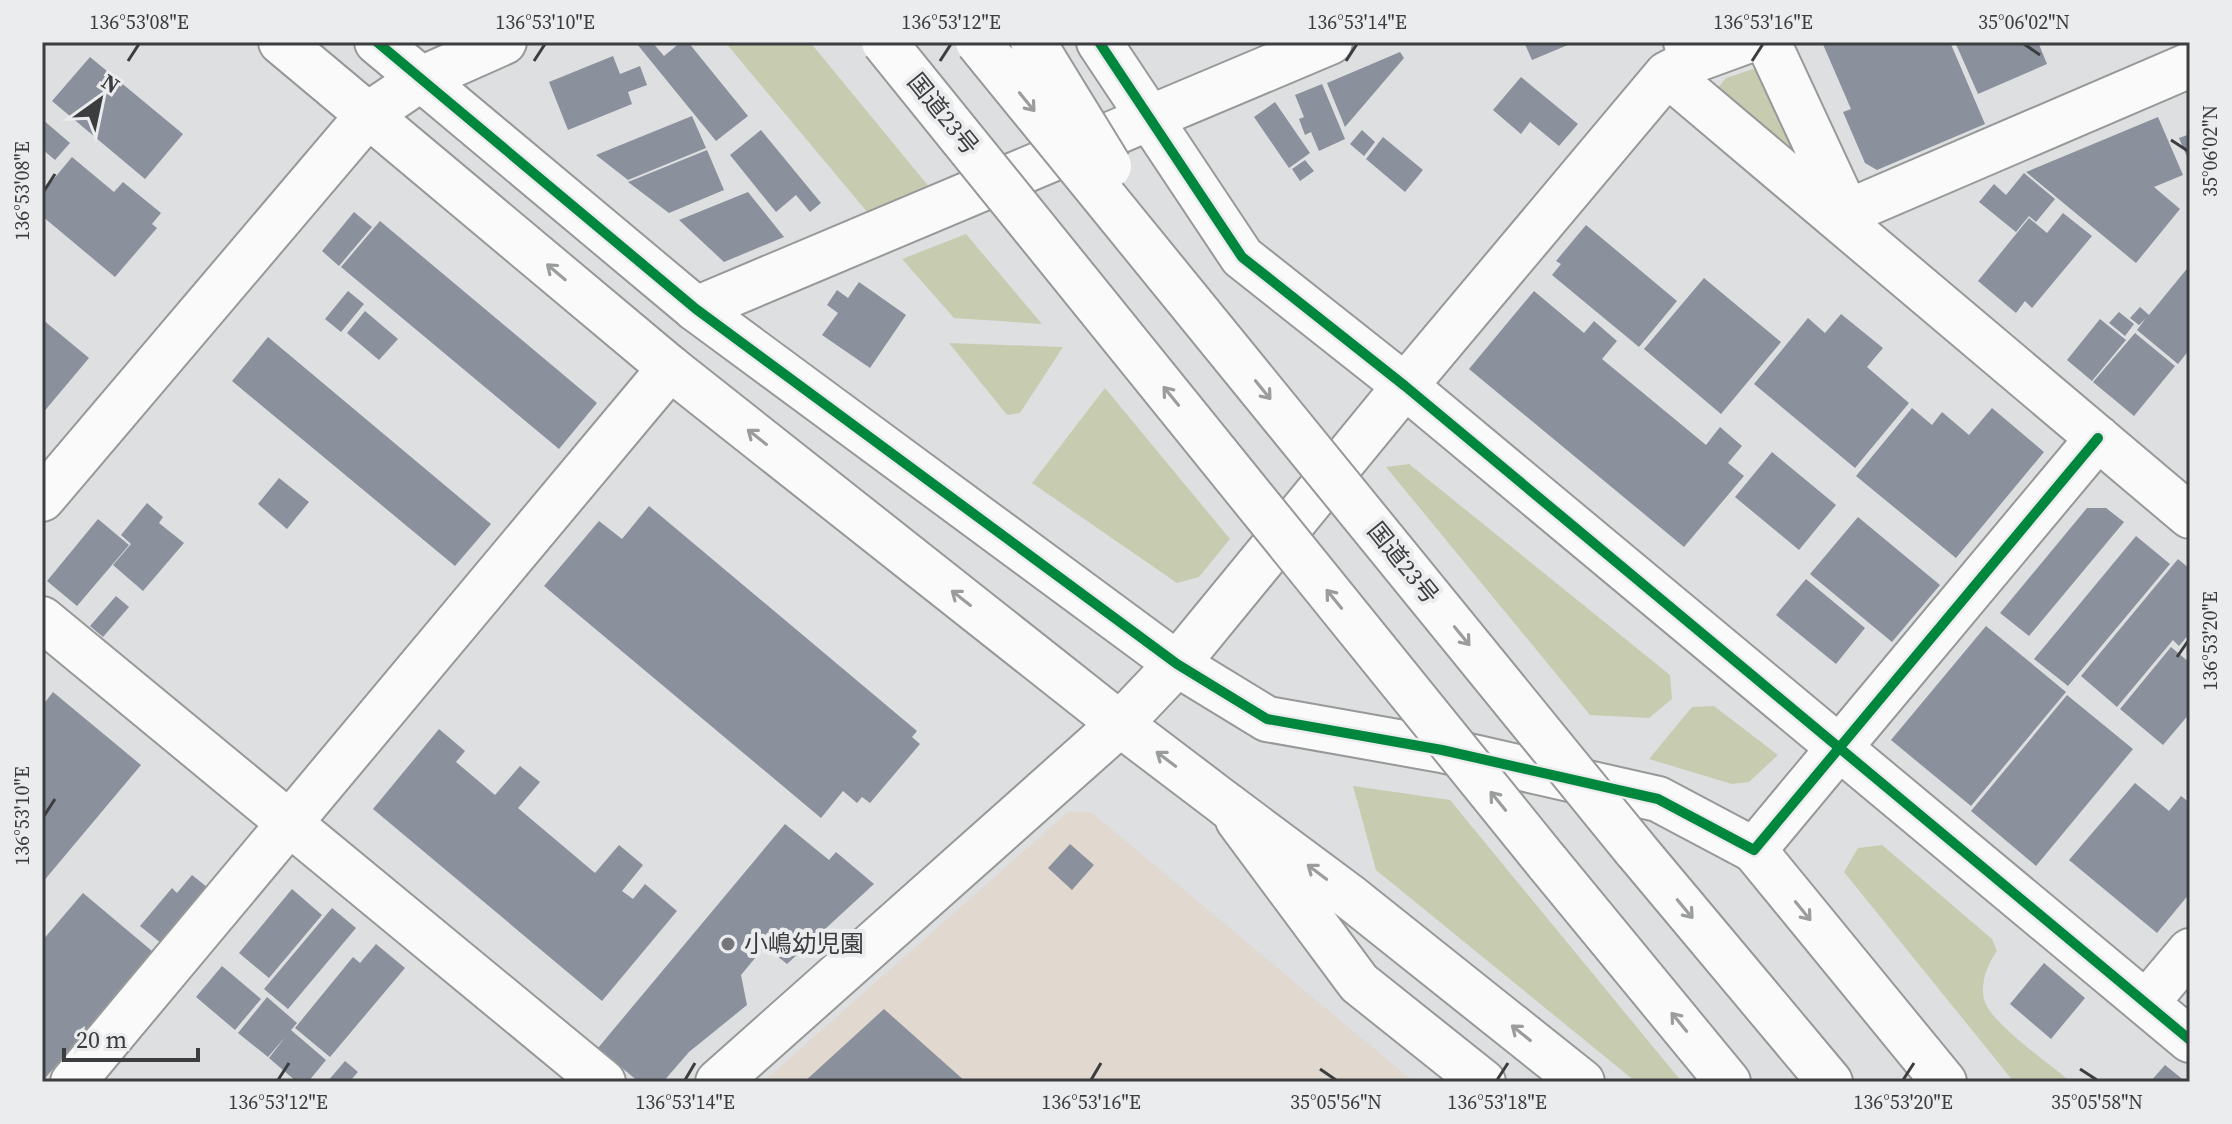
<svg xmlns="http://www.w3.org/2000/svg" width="2232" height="1124" font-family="'Source Serif 4','Noto Sans JP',serif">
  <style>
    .industrial { fill: #e1d8cf }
    .green { fill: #c7ccb1 }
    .building { fill: #8a909c }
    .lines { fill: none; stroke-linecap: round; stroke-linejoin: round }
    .street-casing { stroke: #979898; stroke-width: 48 }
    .secondary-casing { stroke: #979898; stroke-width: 48 }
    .highway-casing { stroke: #979898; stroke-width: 48 }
    .street { stroke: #fafafa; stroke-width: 44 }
    .secondary { stroke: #fafafa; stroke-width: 44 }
    .highway { stroke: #fafafa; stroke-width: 44 }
    .highway-bridge-casing { stroke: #979898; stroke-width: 48; stroke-linecap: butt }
    .highway-bridge { stroke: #fafafa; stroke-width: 44 }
    .cycleway-casing { stroke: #ebecee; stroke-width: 15 }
    .cycleway { stroke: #00873e; stroke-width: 10 }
    .oneway { stroke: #9b9c9c }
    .ticks { fill: none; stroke: #3c3d3e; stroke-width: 3 }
    .poi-dot { fill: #757677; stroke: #ebecee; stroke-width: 3 }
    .labels { text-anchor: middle; stroke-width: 8; stroke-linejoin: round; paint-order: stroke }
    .street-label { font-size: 24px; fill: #3c3d3e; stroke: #ebecee }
    .poi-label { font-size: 24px; fill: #3c3d3e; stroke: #ebecee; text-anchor: start }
    .neatline { fill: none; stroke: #3c3d3e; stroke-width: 3 }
    .ticks-label { font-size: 20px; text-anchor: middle; fill: #3c3d3e }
  </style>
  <rect width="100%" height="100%" fill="#dedfe0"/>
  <path class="industrial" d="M1068,812h23l323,270h-651z"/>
  <path class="green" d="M725,42h85l120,146 -62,25z
    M1753,69l12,7 43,103 -91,-90 9,-11z
    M966,234l76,90 -88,-6 -52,-59z
    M949,343l114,4 -43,66 -13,2z
    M1105,388l125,151 -31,38 -22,6 -145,-100z
    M1409,464l261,211 2,24 -23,19 -59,-3 -204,-248z
    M1714,706l64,49 -29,27 -17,2 -83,-25 43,-52z
    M1353,786l97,14 232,282h-46l-260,-212z
    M1882,845l110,94 5,12c-9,12 -17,32 -13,48 5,23 67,66 87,83h-57l-170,-210 14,-24z"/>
  <path class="building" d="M640,42h12l12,14 17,-14h7l60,74 -32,25 -79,-97z
    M1524,42h51l-43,18z
    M1822,42h128l35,82 -108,46 -12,-7 -22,-51 8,-3z
    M1955,42h83l9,22 -69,30z
    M1400,52l4,6 -59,69 -18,-44z
    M613,56l7,18 20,-8 7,19 -19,7 4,12 -64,26 -19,-48z
    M90,57l93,77 -38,45 -93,-78z
    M1521,77l57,47 -19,22 -29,-24 -9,12 -28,-24z
    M1322,84l23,55 -26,12 -8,-19 -6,3 -6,-16 5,-2 -9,-22z
    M1275,102l35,51 -21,15 -35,-51z
    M692,116l14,32 -78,32 -32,-25z
    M2158,117l25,58 -29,12 26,22 -44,54 -110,-91z
    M42,119l28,24 -15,17 -13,-11z
    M761,130l60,73 -11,9 -14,-17 -20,17 -46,-57z
    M1362,130l13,12 -11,14 -14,-12z
    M2190,134v30l-11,-26z
    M1383,137l40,33 -18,22 -39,-33z
    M707,150l17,40 -55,23 -41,-31z
    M72,157l42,35 9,-10 38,31 -9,11 5,4 -42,49 -73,-61v-23z
    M1305,160l9,11 -14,10 -8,-12z
    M2024,173l31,26 -19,23 -7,-6 -13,16 -37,-30 15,-18 12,11z
    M748,192l36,45 -60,25 -45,-42z
    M354,212l18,15 -33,39 -17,-15z
    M2063,213l29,23 -60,72 -7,-7 -9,12 -38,-32 51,-63 18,15z
    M380,221l217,182 -38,46 -218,-182z
    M1586,225l91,76 -38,46 -87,-72 9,-11 -5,-3z
    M2190,265v84l-12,15 -41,-34 9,-12 -7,7 -9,-7 10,-11 9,8z
    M1704,278l77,64 -60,72 -77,-65z
    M859,282l47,33 -36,53 -48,-33 16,-22 -11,-8 10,-15 11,8z
    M348,291l16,13 -23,28 -16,-13z
    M1534,291l50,42 10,-12 23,20 -15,18 104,86 14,-18 22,19 -14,17 16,13 -60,71 -215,-178z
    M365,311l33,28 -19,21 -32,-27z
    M2119,312l15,12 -9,12 -16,-13z
    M1841,314l42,34 -16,19 42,36 -54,65 -101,-84 54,-66 17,15z
    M42,319l47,39 -47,56z
    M2100,319l26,21 -34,41 -25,-21z
    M2135,333l40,33 -41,50 -41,-34z
    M268,337l223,187 -36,42 -223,-185z
    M1912,408l20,17 10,-13 27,23 23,-27 52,44 -88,106 -100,-82z
    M1772,452l64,53 -37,45 -64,-53z
    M279,478l30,24 -22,27 -29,-25z
    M147,503l16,14 -4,6 25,20 -41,48 -30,-26 18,-21 -10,-9z
    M649,506l268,225 -5,6 8,7 -50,59 -8,-6 -5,6 -14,-12 -22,27 -277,-232 55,-65 23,18z
    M2087,508h19l18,14 -95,114 -29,-23z
    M1858,517l82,68 -48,57 -82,-68z
    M98,519l31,26 -52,61 -30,-25z
    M2136,536l34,28 -102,122 -34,-27z
    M2178,559l12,10v64l-11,13 -6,-6 -56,67 -36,-31z
    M1806,579l59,49 -29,36 -60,-49z
    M116,596l13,11 -26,30 -13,-11z
    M1986,626l80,66 -95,114 -80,-66z
    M2171,647l19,16v50l-27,32 -43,-36z
    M53,692l88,73 -99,118v-177z
    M2067,695l66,54 -97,117 -65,-55z
    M439,729l26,22 -9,11 39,33 25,-29 20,16 -22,26 77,65 24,-28 24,20 -21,26 11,8 12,-15 32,27 -75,90 -229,-192z
    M2135,783l34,28 12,-15 9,7v90l-33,40 -88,-73z
    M785,824l44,36 7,-8 38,32 -87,80 -22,-18 -24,29 6,30 -58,47 -26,30 -9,-2 -2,2h-13l-41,-34z
    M1070,844l24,21 -22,25 -24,-22z
    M192,875l15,12 -46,56 -21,-17 32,-38 5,5z
    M292,889l30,26 -53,63 -30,-25z
    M83,893l69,58 -110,131v-141z
    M332,908l24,20 -68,81 -24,-20z
    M376,944l29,24 -75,89 -35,-29 58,-71 7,6z
    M2044,963l41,35 -34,41 -41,-35z
    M222,966l39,33 -26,31 -39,-33z
    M267,997l30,26 -6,7 35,30 -18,22h-11l-28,-24 17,-22 -18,21 -30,-24z
    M884,1009l82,73h-162z
    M345,1061l13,11 -9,10h-22z
    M2165,1065l21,17h-36z"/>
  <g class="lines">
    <defs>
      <path id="street" d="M1099,42l143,215 163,129 785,654
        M1768,42l79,170
        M1692,61l52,-19
        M1667,74l523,442
        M1836,217l354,-152
        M696,309l634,-267
        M42,619l561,463
        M1839,748l259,-310
        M1238,820l121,163 124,99
        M2146,1003l44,-52
        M73,1082l597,-714
        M718,1082l402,-358 57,-60 228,-278 262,-312 25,-13 -6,-19"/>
      <path id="secondary" d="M281,42l389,326 450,356 108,82
        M377,42l319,267 481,355 90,55 175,31 216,49 96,51 85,-102
        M42,499l327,-385 52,-35 83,-37"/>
      <path id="highway" d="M1228,806l122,91 232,185
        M1635,849l195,233
        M1754,850l190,232
        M1547,862l181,220"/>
    </defs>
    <use href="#street" class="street-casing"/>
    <use href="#secondary" class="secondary-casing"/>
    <use href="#highway" class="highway-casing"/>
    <use href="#street" class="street"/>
    <use href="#secondary" class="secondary"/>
    <use href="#highway" class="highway"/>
    <defs>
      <path id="highway-bridge" d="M884,42l663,820
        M978,42l657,807
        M1033,42l76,124"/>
    </defs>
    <use href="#highway-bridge" class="highway-bridge-casing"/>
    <use href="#highway-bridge" class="highway-bridge"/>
    <defs>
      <path id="cycleway" d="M377,42l319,267 481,355 90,55 175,31 216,49 96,51 344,-412
        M1099,42l143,215 163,129 785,654"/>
    </defs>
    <use href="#cycleway" class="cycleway-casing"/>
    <use href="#cycleway" class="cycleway"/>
  </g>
  <defs><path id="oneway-shaft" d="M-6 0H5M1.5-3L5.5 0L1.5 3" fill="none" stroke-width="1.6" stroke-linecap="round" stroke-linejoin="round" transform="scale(2)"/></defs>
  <g class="oneway">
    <use href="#oneway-shaft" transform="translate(1027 102) rotate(51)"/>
    <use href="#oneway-shaft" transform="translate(556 272) rotate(-140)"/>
    <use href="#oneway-shaft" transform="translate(1263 390) rotate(51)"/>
    <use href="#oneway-shaft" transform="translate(1171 396) rotate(-129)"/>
    <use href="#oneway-shaft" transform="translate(757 437) rotate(-142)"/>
    <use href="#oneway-shaft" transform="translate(961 598) rotate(-142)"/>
    <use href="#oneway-shaft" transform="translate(1334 599) rotate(-129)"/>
    <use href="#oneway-shaft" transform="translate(1462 636) rotate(51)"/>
    <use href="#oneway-shaft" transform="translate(1166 759) rotate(-143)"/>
    <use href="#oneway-shaft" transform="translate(1498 801) rotate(-129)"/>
    <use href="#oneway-shaft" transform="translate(1317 872) rotate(-143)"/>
    <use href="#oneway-shaft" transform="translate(1685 909) rotate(50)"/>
    <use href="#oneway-shaft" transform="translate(1803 911) rotate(51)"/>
    <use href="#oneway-shaft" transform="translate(1679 1022) rotate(-129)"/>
    <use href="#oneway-shaft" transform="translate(1521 1033) rotate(-141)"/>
  </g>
  <path class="ticks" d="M2024,44l16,11M128,61l11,-17M534,61l11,-17M940,61l11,-17M1346,61l11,-17M1752,61l11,-17M2171,140l17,11M44,191l11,-17M2177,657l11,-16M44,816l11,-17M1320,1069l16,11M2080,1069l17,11M278,1080l11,-17M685,1080l10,-17M1091,1080l10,-17M1497,1080l11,-17M1903,1080l11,-17"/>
  <circle class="poi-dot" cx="728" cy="944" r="8"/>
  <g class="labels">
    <g class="street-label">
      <text transform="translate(943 114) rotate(51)" y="8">国道23号</text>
      <text transform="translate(1403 563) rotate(51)" y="8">国道23号</text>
    </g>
    <g class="poi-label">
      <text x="744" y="952">小嶋幼児園</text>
    </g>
  </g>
  <rect width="2232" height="1124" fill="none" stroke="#ebecee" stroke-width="88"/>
  <g transform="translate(100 100) rotate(33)" stroke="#ebecee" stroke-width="6" paint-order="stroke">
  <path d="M0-6L14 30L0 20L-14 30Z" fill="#3c3d3e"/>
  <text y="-12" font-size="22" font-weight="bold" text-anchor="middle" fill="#3c3d3e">N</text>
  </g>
  <path d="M64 1048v12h134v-12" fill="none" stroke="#3c3d3e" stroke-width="4"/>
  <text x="76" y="1048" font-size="24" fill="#3c3d3e" stroke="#ebecee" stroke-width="6" paint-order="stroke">20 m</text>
  <rect x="44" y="44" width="2144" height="1036" class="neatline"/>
  <g class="ticks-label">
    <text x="139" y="29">136°53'08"E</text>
    <text x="545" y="29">136°53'10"E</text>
    <text x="951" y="29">136°53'12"E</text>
    <text x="1357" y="29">136°53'14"E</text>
    <text x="1763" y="29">136°53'16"E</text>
    <text x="2024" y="29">35°06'02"N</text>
    <text transform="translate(2210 151) rotate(-90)" y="7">35°06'02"N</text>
    <text transform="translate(22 191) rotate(-90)" y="7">136°53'08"E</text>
    <text transform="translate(2210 641) rotate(-90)" y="7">136°53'20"E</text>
    <text transform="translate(22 816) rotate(-90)" y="7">136°53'10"E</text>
    <text x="278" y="1109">136°53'12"E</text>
    <text x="685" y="1109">136°53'14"E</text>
    <text x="1091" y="1109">136°53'16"E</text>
    <text x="1336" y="1109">35°05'56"N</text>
    <text x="1497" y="1109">136°53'18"E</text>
    <text x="1903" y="1109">136°53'20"E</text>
    <text x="2097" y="1109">35°05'58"N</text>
  </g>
</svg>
